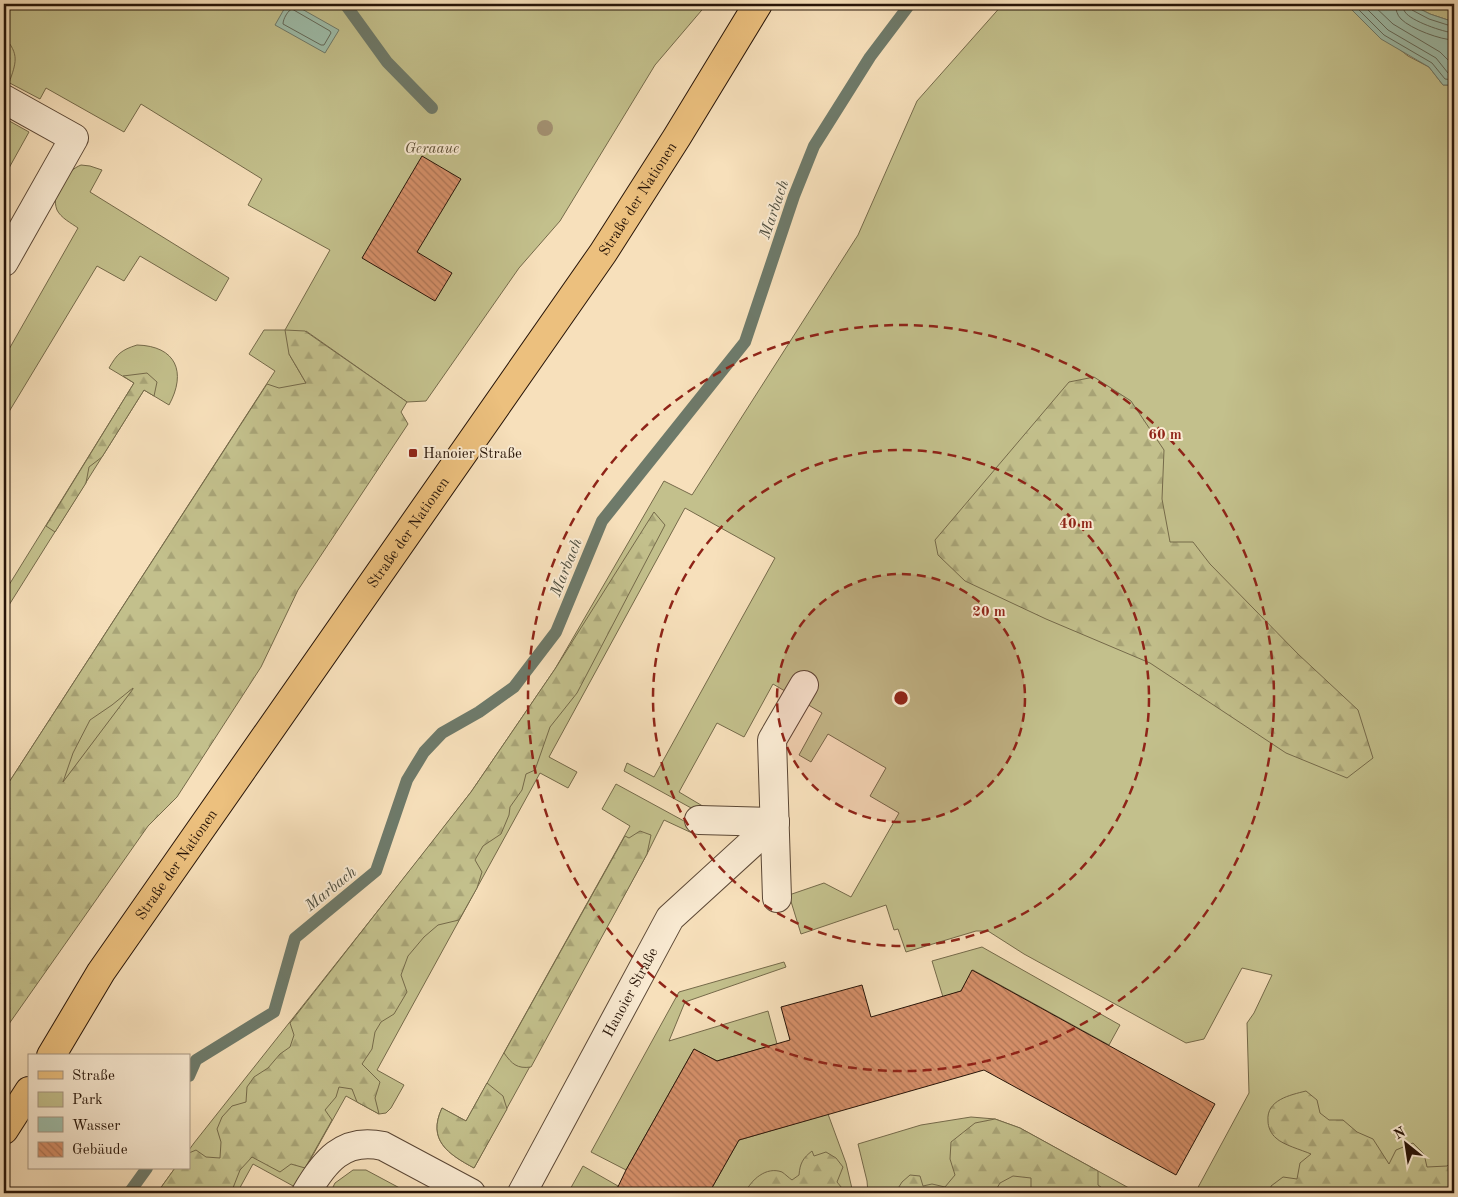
<svg xmlns="http://www.w3.org/2000/svg" width="1458" height="1197" font-family="'Old Standard TT',serif">
  <style>
    .green { fill: #c3c08c; stroke: #756a4a }
    .forest { fill: url(#forest-firs); stroke: #756a4a; fill-rule: evenodd }
    .water { fill: #9ebeab; stroke: #6e7a6a }
    .lines { fill: none; stroke-linecap: round; stroke-linejoin: round }
    .shore { stroke: #62695a; stroke-width: 1 }
    .stream { stroke: #6e7a6a; stroke-width: 12 }
    .building { fill: url(#building-back-hatch); stroke: #271408 }
    .minor-casing { stroke: #5b4735; stroke-width: 30 }
    .major-casing { stroke: #271408; stroke-width: 30 }
    .minor { stroke: #faebd3; stroke-width: 28 }
    .major { stroke: #ecc07e; stroke-width: 28 }
    .tree { fill: #a39172 }
    .ring { fill: none; stroke: #8f2418; stroke-width: 2.5; stroke-dasharray: 9 6 }
    .poi-dot { fill: #8f2418; stroke: #faebd3; stroke-width: 2 }
    .labels { text-anchor: middle; stroke-width: 4; stroke-linejoin: round; paint-order: stroke }
    .park-label { font-size: 15px; font-style: italic; fill: #5e5036; stroke: #faebd3 }
    .street-label { font-size: 15px; fill: #271408; stroke: #faebd3 }
    .poi-label { font-size: 15px; fill: #271408; stroke: #faebd3; text-anchor: start }
    .water-label { font-size: 16px; font-style: italic; fill: #515041; stroke: #faebd3 }
    .centre { fill: #8f2418; stroke: #faebd3; stroke-width: 2.5 }
    .ring-label { font-size: 15px; text-anchor: middle; font-weight: bold; fill: #8f2418; stroke: #faebd3; stroke-width: 4; stroke-linejoin: round; paint-order: stroke }
  </style>
  <defs>
    <pattern id="forest-firs" width="22" height="20" patternUnits="userSpaceOnUse" patternTransform="scale(1.25)"><rect width="22" height="20" fill="#c3c08c"/><path d="M5 1l3.5 6h-7zM16 11l3.5 6h-7z" fill="#a8a477"/></pattern>
    <pattern id="building-back-hatch" width="6" height="6" patternUnits="userSpaceOnUse" patternTransform="scale(1.25)"><rect width="6" height="6" fill="#d6906a"/><path d="M-1 5l2 2M0 0l6 6M5-1l2 2" fill="none" stroke="#ae7455"/></pattern>
  </defs>
  <rect width="100%" height="100%" fill="#f7e0bb"/>
  <filter id="stains"><feTurbulence type="fractalNoise" baseFrequency=".004" numOctaves="4"/><feColorMatrix values="0 0 0 0 .2 0 0 0 0 .09 0 0 0 0 .02 0 0 0 .5 -.17"/></filter>
  <radialGradient id="worn" r=".72"><stop offset=".6" stop-color="#630" stop-opacity="0"/><stop offset="1" stop-color="#630" stop-opacity=".3"/></radialGradient>
  <path class="green" d="M4,4h703l-52,61 -95,156 -41,47 -93,133 -19,1 -101,-71 -17,23 17,29 -133,187 -18,49 -19,67 -74,98 -58,6 271,-419 -26,-17 15,-24h21l45,-80 -82,-45 14,-26 -121,-75 -17,28 -78,-44 -6,11 -36,-19z
    M1003,4h343l14,14 48,38 21,11 14,18h11v1108h-259l54,-100 -2,-70 7,-10 18,-38 -30,-7 -38,71 -18,4 -162,-89 -36,-23h-12l-70,21 -8,-23 -4,1 -8,-25 -85,29 -12,-39 35,-12 27,14 48,-84 -29,-17 16,-28 -58,-34 -17,28 -12,-7 23,-42 -49,-29 -29,53 -27,-14 -38,69 27,16 -4,6 -78,-43 3,-8 27,14 121,-219 -90,-50 -136,249 28,15 -9,16 -28,-15 -163,297 27,15 -13,23 -5,5 -7,1 -33,-18 -51,91 -42,-23 -16,29h-80l18,-25h14v-18l5,-7 232,-293 45,-58 84,-123 109,-188 28,14 166,-260 59,-134z
    M1410,4h44v18l-24,-8z
    M4,118l25,14 -25,45z
    M81,165l9,1 12,4 -12,22 139,86 -13,23 -76,-45 -16,25 -27,-15 -93,154v-62l74,-130c-7,-5 -17,-10 -21,-18 -7,-18 9,-39 24,-45z
    M137,345c39,1 50,27 32,60l-25,-15 -140,223v-20l130,-210 -25,-15c8,-14 12,-18 28,-23z
    M616,784l79,43 -3,6 -28,-13 -17,34 -173,314c-26,-14 -47,-28 -32,-60l24,13 164,-295 -28,-17z
    M982,947l138,78 -11,20 -136,-75 -12,21 -18,6 -11,-36z
    M784,962l2,5 -101,35 -16,39 99,-30 9,33 -60,17 -23,-12 -68,121 -35,-18 88,-160z
    M828,1114l18,49 7,30h-144l30,-53z
    M971,1117l24,2 25,9 118,65h-270l-1,-12 -9,-37 63,-19z
    M583,1166l35,20 -5,7h-45z
    M353,1170h13l43,23h-79l5,-10z"/>
  <path class="forest" d="M4,37c16,17 12,26 5,46l-5,-3z
    M285,330l20,1 102,71 -6,10 7,12 -110,166 -37,77 -84,130 -29,29 -144,205v-241l263,-406 12,4 27,-5 -17,-29zM133,688v1l-70,93 10,-29 17,-33 22,-15z
    M147,373l10,9 -3,14 -10,-6 -42,67 -13,10 -3,16 -31,49 -9,-6 88,-143 -11,-7z
    M1094,377l37,24 33,49 -2,49 8,43h23l17,22 88,90 60,56 15,48 -26,20 -61,-25 -136,-90 -104,-44 -81,-38 -27,-26 -3,-15 134,-158z
    M654,512l11,13 -88,168 -27,34 -15,43 -9,4 -4,16 -12,17 -1,8 -8,19 -18,12 -8,14 7,12 -5,16 -18,32 -21,5 -14,12 -16,19 -7,19 6,17 -13,22 -13,8 -6,10 -3,17 -10,15 18,18 -5,16 4,16 -22,-12 -5,-13 -13,-2 -3,10 -11,13 7,10 -27,48 -14,-4 -11,8 -28,-15 -12,13 -9,23h-74l18,-25h14v-15l7,-3 10,7 14,1 1,-16 -4,-13 5,-12 10,-11 14,-4 1,-15 7,-10 14,-9 12,-14 10,-7 4,-12 -4,-12 181,-231 84,-123z
    M640,831l11,4 -4,19 -116,213c-14,2 -19,-3 -27,-14l121,-217 4,2z
    M487,1083l16,13 4,13 -33,59c-26,-14 -47,-28 -32,-60l24,13z
    M1306,1091l11,9 3,13 9,7h14l14,12 16,7 16,25 7,-14 17,-7 11,11 3,13 20,-1 7,-7v34h-183v-7l12,-9 14,2 3,-16 11,-9c-9,-4 -28,-9 -35,-16 -5,-4 -8,-11 -8,-17 -2,-21 22,-26 38,-30z
    M995,1119l25,9 78,43v14l11,8h-75l-3,-4v-11l-18,-2 -13,7 -6,10h-94l-3,-3 5,-8 8,-7 10,1 3,10 9,-2 13,3 10,-12 -5,-16 1,-17 24,-19z
    M812,1151l2,5 12,-4 10,6 7,9 -6,15 9,11h-101c6,-13 21,-27 37,-21 3,2 7,6 10,8l7,-5c1,-12 4,-17 13,-24z"/>
  <path class="water" d="M287,4h6l46,26 -14,23 -50,-28z
    M1346,4h64l20,10 24,8v63h-11l-14,-18 -48,-28z"/>
  <g class="lines">
    <path class="shore" d="M1353,4l31,31 48,28 13,16 9,1
      M1362,4l26,26 48,28 12,15 6,1
      M1372,4l21,20 47,28 14,14
      M1395,4c1,6 2,11 6,15 10,10 40,21 53,21
      M1403,4c0,3 0,5 2,8 6,9 38,20 49,21
      M1409,4l3,6 17,9 25,8
      M292,9l38,22 1,2 -7,12h-3l-38,-21c0,-5 5,-14 9,-15z"/>
    <path class="stream" d="M345,4l42,58 45,46
      M189,1076l7,-16 78,-48 21,-74 81,-67 31,-91 17,-28 18,-19 37,-21 35,-25 42,-55 46,-111 143,-179 49,-146 20,-50 56,-89 40,-53
      M129,1193l18,-25"/>
  </g>
  <path class="building" d="M422,156l39,23 -44,73 35,21 -17,28 -73,-43z
    M972,970l243,134 -39,71 -192,-105 -245,70 -30,53h-94l11,-23 68,-121 23,12 73,-21 -9,-33 81,-22 9,32 90,-26z"/>
  <g class="lines">
    <defs>
      <g id="minor">
        <path d="M4,99l70,39 -70,124"/>
        <path d="M699,820l76,2"/>
        <path d="M777,898l-5,-158 32,-55"/>
        <path d="M306,1193c18,-31 37,-56 77,-47l88,47"/>
        <path id="s1" d="M522,1193l148,-275 105,-96"/>
      </g>
      <g id="major">
        <path id="s2" d="M51,1056l50,-84 502,-719 74,-116 81,-133"/>
        <path d="M4,1130l25,-39"/>
      </g>
    </defs>
    <use href="#minor" class="minor-casing"/>
    <use href="#major" class="major-casing"/>
    <use href="#minor" class="minor"/>
    <use href="#major" class="major"/>
  </g>
  <circle class="tree" cx="545" cy="128" r="8"/>
  <circle cx="901" cy="698" r="124" fill="#8f2418" fill-opacity=".12"/>
  <g class="ring">
    <circle cx="901" cy="698" r="124"/>
    <circle cx="901" cy="698" r="248"/>
    <circle cx="901" cy="698" r="373"/>
  </g>
  <rect class="poi-dot" x="408" y="448" width="10" height="10" rx="2.5"/>
  <g class="labels">
    <g class="park-label">
      <text x="432" y="153">Geraaue</text>
    </g>
    <g class="street-label">
      <text dy="5" stroke="none"><textPath href="#s2" startOffset="1039">Straße der Nationen</textPath></text>
      <text dy="5" stroke="none"><textPath href="#s2" startOffset="634">Straße der Nationen</textPath></text>
      <text dy="5" stroke="none"><textPath href="#s2" startOffset="229">Straße der Nationen</textPath></text>
      <text dy="5" stroke="none"><textPath href="#s1" startOffset="228">Hanoier Straße</textPath></text>
    </g>
    <g class="poi-label">
      <text x="423" y="458">Hanoier Straße</text>
    </g>
    <g class="water-label">
      <text transform="translate(773 209) rotate(-71)" y="6">Marbach</text>
      <text transform="translate(565 567) rotate(-68)" y="6">Marbach</text>
      <text transform="translate(330 888) rotate(-39)" y="6">Marbach</text>
    </g>
  </g>
  <circle cx="901" cy="698" r="8" class="centre"/>
  <g class="ring-label">
    <text x="1165" y="439">60 m</text>
    <text x="1076" y="528">40 m</text>
    <text x="989" y="616">20 m</text>
  </g>
  <rect width="1458" height="1197" fill="none" stroke="#f7e0bb" stroke-width="20"/>
  <rect x="5" y="5" width="1448" height="1187" fill="none" stroke="#271408" stroke-width="2.5"/>
  <rect x="10" y="10" width="1438" height="1177" fill="none" stroke="#271408"/>
  <rect x="28" y="1054" width="162" height="115" fill="#faebd3" stroke="#a69582"/>
  <rect x="38" y="1071" width="25" height="8" fill="#ecc07e" stroke="#a69582"/>
  <text x="72" y="1080" font-size="15" fill="#271408">Straße</text>
  <rect x="38" y="1092" width="25" height="15" fill="#c3c08c" stroke="#a69582"/>
  <text x="72" y="1104" font-size="15" fill="#271408">Park</text>
  <rect x="38" y="1117" width="25" height="15" fill="#9ebeab" stroke="#a69582"/>
  <text x="72" y="1130" font-size="15" fill="#271408">Wasser</text>
  <rect x="38" y="1142" width="25" height="15" fill="url(#building-back-hatch)" stroke="#a69582"/>
  <text x="72" y="1154" font-size="15" fill="#271408">Gebäude</text>
  <g transform="translate(1406 1144) rotate(330)" stroke="#faebd3" stroke-width="4" paint-order="stroke">
  <path d="M0-4L9 19L0 12L-9 19Z" fill="#271408"/>
  <text y="-8" font-size="14" font-weight="bold" text-anchor="middle" fill="#271408">N</text>
  </g>
  <rect width="100%" height="100%" filter="url(#stains)"/>
  <rect width="100%" height="100%" fill="url(#worn)"/>
</svg>
